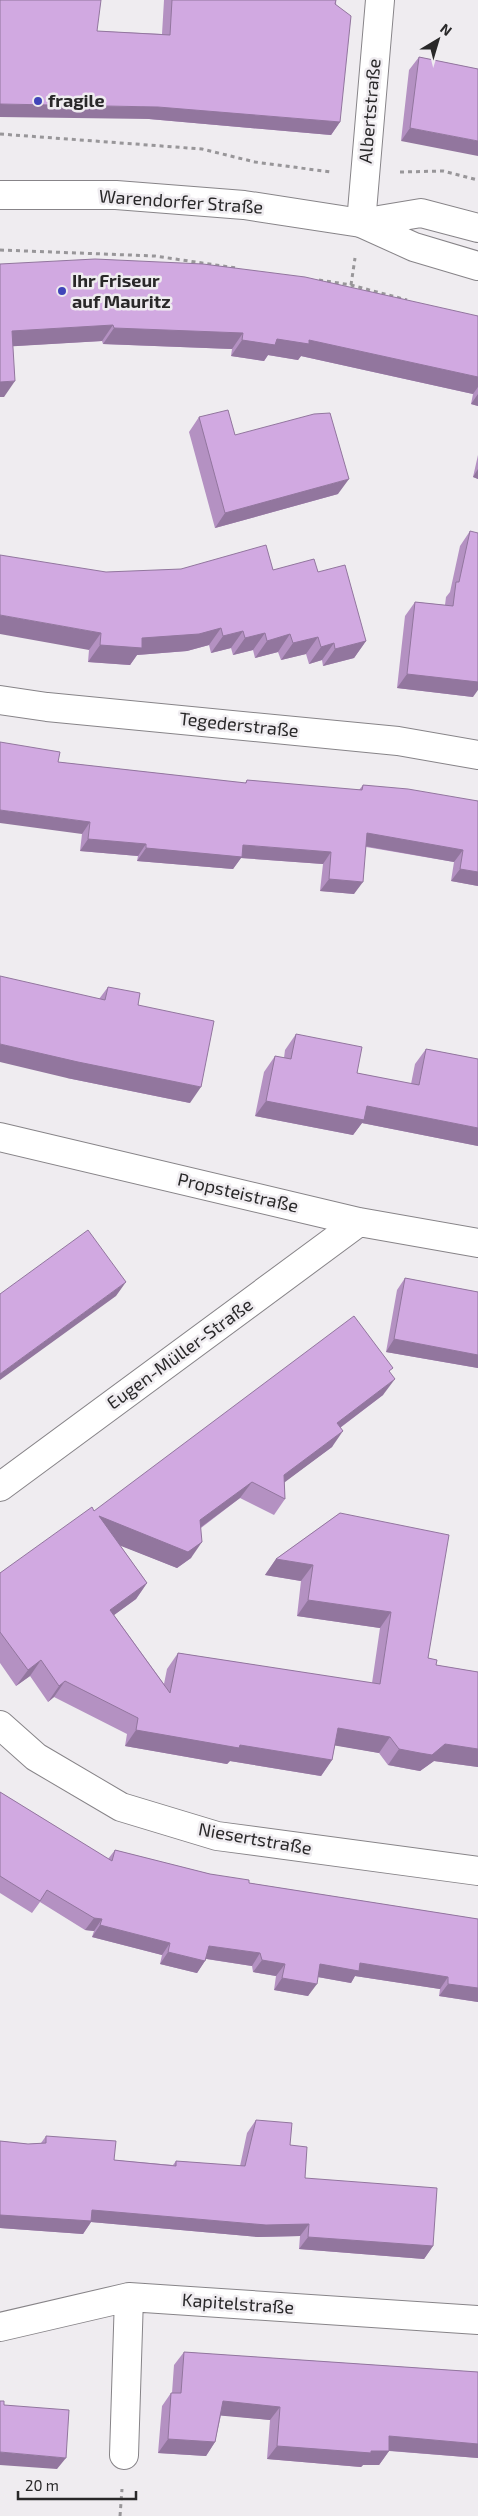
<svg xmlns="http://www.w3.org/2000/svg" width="478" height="2516" font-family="'Exo 2',sans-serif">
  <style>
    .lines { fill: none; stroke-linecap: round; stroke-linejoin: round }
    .minor-casing { stroke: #878488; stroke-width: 30 }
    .major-casing { stroke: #878488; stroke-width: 30 }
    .path { stroke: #989699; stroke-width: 3; stroke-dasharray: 4 4; stroke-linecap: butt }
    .minor { stroke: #fff; stroke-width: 28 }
    .major { stroke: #fff; stroke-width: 28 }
    .wall { fill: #b491c2 }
    .shaded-wall { fill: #92769e }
    .building { fill: #d1a9e1; stroke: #92769e }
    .poi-dot { fill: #4045b9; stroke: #efecf0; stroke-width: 2 }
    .labels { text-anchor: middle; stroke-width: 5; stroke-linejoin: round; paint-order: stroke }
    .poi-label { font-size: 18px; font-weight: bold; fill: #292829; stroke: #efecf0; text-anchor: start }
    .street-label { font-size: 18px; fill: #292829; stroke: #efecf0 }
  </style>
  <rect width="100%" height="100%" fill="#efecf0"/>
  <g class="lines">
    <defs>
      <path id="minor" d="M361,223l19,-223
        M0,700l47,7 351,34 80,14
        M0,1137l359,85 119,21
        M0,1487l359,-265
        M0,1725l36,32 85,50 96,29 261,35
        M0,2327l129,-30 349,23
        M124,2455l5,-158"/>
      <path id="major" d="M0,195h116l128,10 117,18 53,24 64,19
        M361,223l60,-10 57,15"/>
    </defs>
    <use href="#minor" class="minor-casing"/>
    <use href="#major" class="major-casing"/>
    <path class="path" d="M0,134l202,15 53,13 76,10
      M400,172l43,-1 35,9
      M0,250l155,6 81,12
      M319,280l32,5 56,15
      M351,285l4,-27
      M120,2516l2,-27"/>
    <use href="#minor" class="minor"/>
    <use href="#major" class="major"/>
  </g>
  <path class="wall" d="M164,0h172l4,122 -9,13 -182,-16 -52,-88 65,3z
    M419,57l59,12 -77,72 8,-71z
    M0,264l478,52v90l-7,-2 2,-10 -172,-38 -3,4 -30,-5 -4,6 -33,-5 1,-7 -129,-5 -1,-3 -89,5 -9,51h-4z
    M199,417l36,18 103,59 -123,34 -26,-96z
    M478,455v24l-5,-2z
    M470,531l3,166 -76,-9 8,-72 10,-14 30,3 1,-8 4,-5 10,-46z
    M273,570l45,2 48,69 -12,17 -31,8 -1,-6 -13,4 -3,-10 -25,6 -3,-8 -23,6 -2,-8 -20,5 -2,-7 -20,5 -2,-8 -22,6 -50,4 -7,10 -42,-3 1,-12 17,-78z
    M58,762l187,21 2,-3 112,10 4,-5 115,16v85l-27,-5 3,-19 -88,-15 -12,47 -34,-3 3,-27 -82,-6 -8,11 -96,-8 1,-5 -58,-5 2,-17z
    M108,987l30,18 52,98 -123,-25 32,-79z
    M296,1034l61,39 54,11 4,-20 11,-15 52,10v87l-116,-23 -9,12 -98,-19 9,-44 11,-16 9,2 1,-8z
    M405,1278l73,14v76l-92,-16 11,-62z
    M390,1373l-7,22 -43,33 -8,19 -48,35 1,17 -11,16 -34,-17 -39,30 -10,30 -14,10 -57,-23 27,38 -11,16 -22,16 50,69 3,-15 11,-16 194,30 8,-55 -83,-12 4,-35 -36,-6 11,-16 64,-46 88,145 8,7 42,7v95l-44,-6 -14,10 -11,-2 -21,-4 -9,-12 -44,-8 -3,15 -11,16 -91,-15 -3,3 -102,-18 2,-12 -73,-37 -6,5 -18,-26 -14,10 -16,-23v-90l94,-62z
    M0,1792l108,67 7,-9 95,24 39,9 229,36v83l-39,-6 1,-7 -85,-13 -4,7 -33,-6 -10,19 -34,-6 2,-14 -23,-4 -1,-6 -46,-7 -9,14 -37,-9 2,-9 -70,-18 2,-6 -9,-1 -45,-28 -8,11 -32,-20z
    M256,2120l34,25 15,33 128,68 -9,13 -125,-10 1,-13 -42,1 -167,-15 -8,12 -83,-6v-87l28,3 13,-1 5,-7 68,24 59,5 3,-4 64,5 7,-33z
    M184,2352l294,20v86l-89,-7 -10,14h-16l-2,2 -94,-8 3,-39 -49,-5 -6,27 -9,14 -48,-3 4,-47 9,-13h1l2,-28z"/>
  <path class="shaded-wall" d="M0,104l158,3 182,15 -9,13 -182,-16 -149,-2z
    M410,128l68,13v15l-77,-15z
    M113,325l-11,16 -101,6 11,-16z
    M114,328l129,5 -11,16 -129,-5z
    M277,339l32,1 169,37v10l-5,7 -172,-38 -3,4 -30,-5 -4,6 -33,-5 11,-16z
    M15,381l-11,16h-4v-15z
    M478,394v12l-7,-2z
    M478,469v10l-5,-2z
    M349,479l-11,15 -123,34 10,-15z
    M0,615l101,18 -12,17 -89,-16z
    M221,628l-12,17 -22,6 -50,4 -7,10 -42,-3 12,-17 42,-7z
    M243,631l-12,17 -20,5 12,-17z
    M265,633l-12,17 -20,5 12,-17z
    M290,634l-12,18 -23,6 12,-17z
    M318,637l-12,17 -25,6 12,-17z
    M366,641l-12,17 -31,8 12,-17z
    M334,643l-12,17 -13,4 12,-17z
    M407,674l71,6v10l-5,7 -76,-9z
    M0,810l90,12 -8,12 -82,-11z
    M367,833l96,17 -9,12 -95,-17z
    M88,839l58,5 -8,12 -58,-5z
    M243,845l88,7 -8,12 -82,-6 -8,11 -96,-8 9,-13z
    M460,869l18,3v14l-27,-5z
    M329,879l34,3 -9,12 -34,-3z
    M0,1044l201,43 -11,16 -123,-25 -67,-16z
    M266,1101l101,5 111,22v18l-116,-23 -9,12 -98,-19z
    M126,1282l-10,14 -116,84v-6z
    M394,1339l84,16v13l-92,-16z
    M395,1379l-12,16 -58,44 12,-16z
    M343,1431l-11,16 -59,44 11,-16z
    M252,1482l-12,16 -51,38 11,-16z
    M99,1516l103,26 -11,16 -14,10 -89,-35z
    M276,1559l37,6 -12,16 -36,-6z
    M147,1583l-11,16 -37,27 11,-16z
    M308,1600l83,12 -11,16 -83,-12z
    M41,1660l-11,16 -14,10 12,-16z
    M65,1681l-11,16 -6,5 11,-16z
    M338,1728l52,9 -11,16 -53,-9z
    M136,1730l104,15 92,15 -11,16 -91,-15 -3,3 -102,-18z
    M445,1744l33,5v18l-44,-6 -14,10 -32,-6 11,-16z
    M94,1918l8,1 -8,12 -9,-1z
    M100,1925l70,18 -8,12 -70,-18z
    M209,1946l51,7 -8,13 -51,-8z
    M168,1952l37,9 -8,12 -37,-9z
    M262,1960l23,4 -9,12 -23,-4z
    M360,1963l88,14 -8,12 -85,-13 -4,7 -39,-7 8,-12z
    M282,1978l35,6 -9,12 -34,-6z
    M448,1984l30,4v14l-39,-6z
    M92,2210l217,14 -9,12 -42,1 -167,-15 -8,12 -83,-6v-13z
    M308,2237l125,9 -9,13 -125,-10z
    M223,2401l57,6 -10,13 -56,-5z
    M389,2436l89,8v14l-98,-8z
    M168,2439l47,3 -9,14 -48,-3z
    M277,2446l112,5 -10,14h-16l-2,2 -94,-8z
    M0,2452l66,6 -9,11 -57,-4z"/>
  <path class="building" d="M0,0h101l-4,31 73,4 2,-35h164l-1,4 16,12 -11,106 -182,-15 -158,-3z
    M419,57l59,12v72l-68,-13z
    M95,259l108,5 102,13 173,39v61l-169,-37v4l-32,-5 -2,6 -33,-5 1,-7 -129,-5 -1,-3 -101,6 3,50 -15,1v-118z
    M228,410l7,25 79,-21 16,-1 19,66 -124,34 -26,-96z
    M470,531l8,2v149l-71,-8 8,-72 38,4 3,-24h3z
    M266,545l7,25 41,-11 4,13 27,-7 21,76 -31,8 -1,-6 -13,4 -3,-10 -25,6 -3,-9 -23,7 -2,-8 -20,5 -2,-7 -20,5 -2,-8 -22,6 -57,4v10l-42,-3 1,-12 -101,-18v-60l106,17 75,-3z
    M0,742l60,10 -2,10 188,21 1,-3 115,10 1,-5 45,4 70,12v71l-18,-3 3,-19 -96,-17 -4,49 -34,-3 2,-27 -88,-7 -1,12 -96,-9v-4l-58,-5 2,-17 -90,-12z
    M0,976l105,24 3,-13 32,6 -2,12 76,16 -13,66 -123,-25 -78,-18z
    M296,1034l66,13 -5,26 62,12 7,-36 52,10v69l-111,-22 -3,14 -98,-19 9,-45 16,3z
    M88,1230l38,52 -126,92v-80z
    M405,1278l73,14v63l-84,-16z
    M354,1316l39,52 -4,3 6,8 -58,44 6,8 -59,44 1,24 -33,-17 -52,38 2,22 -14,10 -89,-36 48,67 -37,27 60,83 8,-40 202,31 11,-72 -83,-12 5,-35 -37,-6 64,-46 109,22 -21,123 9,2 -1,5 42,7v77l-33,-5 -13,11 -12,-2 -21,-4 -9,-12 -52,-9 -6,32 -92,-15 -1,3 -103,-18 2,-12 -73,-37 -6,5 -18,-26 -13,10 -28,-38v-59l92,-66 2,4z
    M0,1792l112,69 3,-11 95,24 39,6v3l229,36v69l-30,-4v-7l-88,-14 -1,8 -39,-7 -3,20 -35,-6 3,-14 -23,-4 -2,-7 -51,-7 -4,15 -37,-9 2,-9 -70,-18 2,-6 -8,-1 -47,-28 -7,11 -40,-25z
    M256,2120l36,3 -2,22 17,2 -2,31 132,10 -4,58 -125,-9 1,-13 -43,1 -174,-15 -1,11 -91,-6v-74l28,3 18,-1v-7l70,5 -2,19 62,6v-5l69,5z
    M184,2352l294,20v72l-89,-8v15h-18v2l-94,-7 3,-39 -57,-6 -8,41 -47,-3 3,-46h10z
    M0,2401h4v4l65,5 -3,48 -66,-6z"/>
  <g class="poi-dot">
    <circle cx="38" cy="101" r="5"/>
    <circle cx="62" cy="291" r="5"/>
  </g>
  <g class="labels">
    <g class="poi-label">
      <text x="48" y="107">fragile</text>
      <text x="72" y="287">Ihr Friseur<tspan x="72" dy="21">auf Mauritz</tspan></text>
    </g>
    <g class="street-label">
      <text transform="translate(370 111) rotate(-85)" y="6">Albertstraße</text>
      <text transform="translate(181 202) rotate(4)" y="6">Warendorfer Straße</text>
      <text transform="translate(239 725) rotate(6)" y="6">Tegederstraße</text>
      <text transform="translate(238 1193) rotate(13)" y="6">Propsteistraße</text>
      <text transform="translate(180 1354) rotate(-36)" y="6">Eugen-Müller-Straße</text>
      <text transform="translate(255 1839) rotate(10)" y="6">Niesertstraße</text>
      <text transform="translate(238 2304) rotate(4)" y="6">Kapitelstraße</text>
    </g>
  </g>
  <g transform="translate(438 40) rotate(38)" stroke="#efecf0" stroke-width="4" paint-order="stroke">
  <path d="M0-4L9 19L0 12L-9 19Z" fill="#292829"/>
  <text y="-8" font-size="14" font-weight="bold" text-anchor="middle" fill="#292829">N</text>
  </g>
  <path d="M18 2491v8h118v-8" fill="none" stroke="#292829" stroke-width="2.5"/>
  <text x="25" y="2491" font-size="15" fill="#292829" stroke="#efecf0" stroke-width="4" paint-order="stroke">20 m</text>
</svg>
